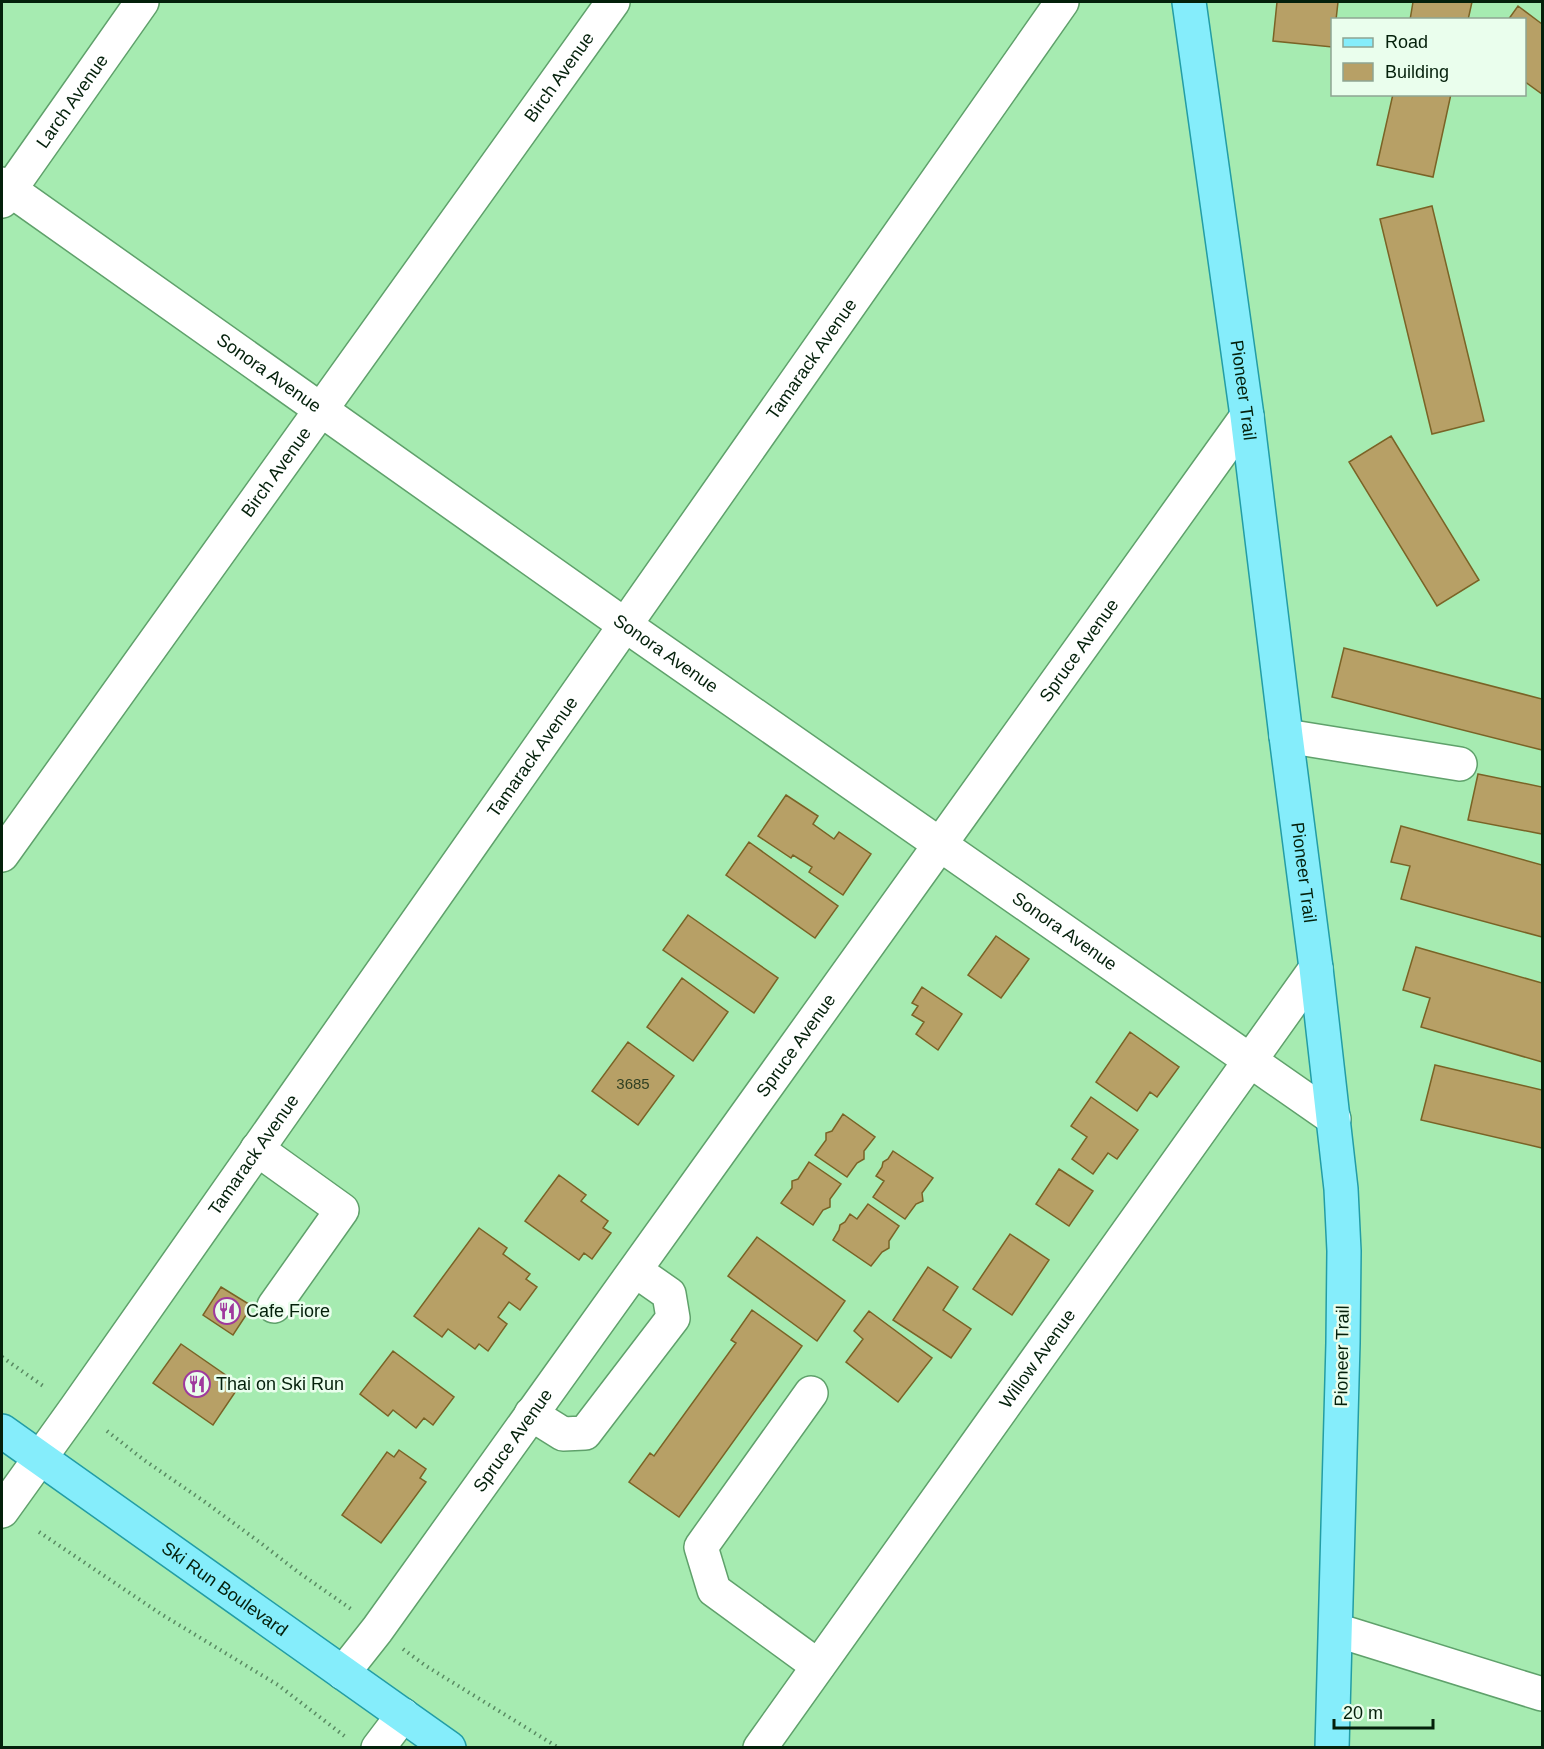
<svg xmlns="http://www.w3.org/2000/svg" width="1544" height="1749" font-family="Helvetica,sans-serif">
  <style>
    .building { fill: #b7a066; stroke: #7a6326; stroke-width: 1.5 }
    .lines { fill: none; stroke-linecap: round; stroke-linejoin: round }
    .minor-casing { stroke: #5fa16b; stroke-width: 36 }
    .major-casing { stroke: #239da5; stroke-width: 36 }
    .path { stroke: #598a62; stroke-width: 4; stroke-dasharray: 1.5 4.5; stroke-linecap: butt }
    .minor { stroke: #fff; stroke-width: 33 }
    .major { stroke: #85edfb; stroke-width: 33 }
    .labels { text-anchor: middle; stroke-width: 5; stroke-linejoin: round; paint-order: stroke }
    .number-label { font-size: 15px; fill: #314022 }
    .street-label { font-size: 18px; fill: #04200b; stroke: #eafeed }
    .poi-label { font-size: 18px; fill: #04200b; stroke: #eafeed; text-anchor: start }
  </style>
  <rect width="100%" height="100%" fill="#a6ebb1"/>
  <path class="building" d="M1277,2h61l-2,18h-4v27l-59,-6z
    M1413,2h59l-4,18h-58z
    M1518,6l24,18v70l-18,-13v-61h-16z
    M1393,94h58l-18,83 -56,-12z
    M1432,206l52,215 -52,13 -52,-215z
    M1391,436l88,144 -42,26 -88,-144z
    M1344,648l198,51v51l-210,-53z
    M1478,774l64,13v47l-74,-14z
    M786,795l32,21 -5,8 21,15 5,-7 32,22 -28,41 -34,-23 3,-5 -19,-12 -2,3 -33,-22z
    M1401,826l141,39v72l-141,-38 9,-33 -19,-4z
    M749,842l89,64 -23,32 -89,-63z
    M688,915l90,63 -24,35 -91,-63z
    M996,936l33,23 -28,39 -33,-23z
    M1416,947l126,36v79l-121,-35 9,-29 -27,-8z
    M682,978l46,34 -35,49 -46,-34z
    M922,987l40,27 -24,36 -22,-16 8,-12 -12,-7 6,-9 -6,-3z
    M1130,1032l49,35 -22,30 -7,-5 -13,19 -41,-29z
    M628,1042l46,34 -36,49 -46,-34z
    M1435,1065l107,25v58l-121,-28z
    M1091,1097l47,33 -21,29 -9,-6 -15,21 -21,-15 15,-22 -16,-11z
    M843,1114l32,23 -11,14v8l-7,4 -10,14 -32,-22 11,-15v-7l6,-2z
    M893,1151l40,27 -11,15 1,8 -7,3 -11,15 -32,-22 11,-16 -8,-5 6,-9 1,-5 5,-3z
    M809,1162l32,22 -11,15v8l-7,3 -10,15 -32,-22 11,-15v-7l6,-2z
    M1059,1169l34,22 -24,35 -33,-22z
    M559,1175l27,20 -5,6 27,20 -5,7 8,5 -19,26 -8,-6 -5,7 -54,-39z
    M868,1204l31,22 -10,15v7l-7,4 -11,14 -38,-26 6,-10 1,-5 5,-3 5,-8 7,5z
    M479,1228l28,20 -4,6 27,20 -4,5 11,8 -17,23 -11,-8 -11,15 9,7 -19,27 -9,-7 -4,5 -27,-20 -6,8 -28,-21z
    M1010,1234l39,26 -37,55 -39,-26z
    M757,1237l88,64 -28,40 -89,-65z
    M928,1267l30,20 -15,23 28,19 -20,29 -58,-38z
    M221,1287l31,19 -19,29 -30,-20z
    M752,1310l50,36 -123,171 -50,-35 21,-29 4,3 82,-113 -5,-3z
    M869,1311l63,47 -34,44 -52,-40 17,-23 -9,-8z
    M181,1344l59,41 -27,40 -60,-42z
    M393,1351l61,46 -21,28 -9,-7 -8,10 -23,-18 -5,6 -28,-22z
    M399,1450l27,19 -6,9 6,4 -45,61 -39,-28 45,-63 7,5z"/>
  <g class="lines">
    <defs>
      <g id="minor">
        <path id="s1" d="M2,184l623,441 709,494"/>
        <path id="s2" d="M2,201l140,-199"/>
        <path d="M1286,736l174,28"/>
        <path id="s3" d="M2,855l611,-853"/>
        <path d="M257,1149l85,61 -68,96"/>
        <path d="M811,1393l-110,154 13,43 104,76"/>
        <path d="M531,1414l32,20 22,-1 88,-115 -4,-24 -33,-23"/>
        <path id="s4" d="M2,1511l74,-103 986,-1406"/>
        <path d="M1336,1630l206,64"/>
        <path id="s5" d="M343,1673l34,-43 870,-1214"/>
        <path d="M378,1748l25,-33"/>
        <path id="s6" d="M760,1748l556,-780"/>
      </g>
      <g id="major">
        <path id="s7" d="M1189,2l58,414 39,320 30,232 25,221 3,62 -1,92 -11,405"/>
        <path id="s8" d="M2,1431l447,317"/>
      </g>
    </defs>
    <use href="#minor" class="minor-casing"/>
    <use href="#major" class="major-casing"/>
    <path class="path" d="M2,1357l44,31
      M107,1431l37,29 61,42 57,42 36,28 53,37
      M39,1532l122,82 117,71 69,53
      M403,1649l23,17 133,82"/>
    <use href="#minor" class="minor"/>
    <use href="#major" class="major"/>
  </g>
  <defs>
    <symbol id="restaurant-ring" viewBox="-11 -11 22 22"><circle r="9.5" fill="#eafeed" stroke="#9f399d" stroke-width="1.5"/><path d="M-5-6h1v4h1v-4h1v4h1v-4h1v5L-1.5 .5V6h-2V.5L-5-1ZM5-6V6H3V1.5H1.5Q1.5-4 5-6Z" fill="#9f399d"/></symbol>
  </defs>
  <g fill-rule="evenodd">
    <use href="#restaurant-ring" x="212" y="1296" width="30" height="30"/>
    <use href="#restaurant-ring" x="182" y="1369" width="30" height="30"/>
  </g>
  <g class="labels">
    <g class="number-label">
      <text x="633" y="1089">3685</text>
    </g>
    <g class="street-label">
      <text dy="6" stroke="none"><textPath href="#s3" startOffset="957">Birch Avenue</textPath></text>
      <text dy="6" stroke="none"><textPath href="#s2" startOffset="122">Larch Avenue</textPath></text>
      <text dy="6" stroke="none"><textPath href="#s4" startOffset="1408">Tamarack Avenue</textPath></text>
      <text dy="6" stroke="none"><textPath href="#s1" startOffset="327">Sonora Avenue</textPath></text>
      <text dy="6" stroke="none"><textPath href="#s7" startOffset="392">Pioneer Trail</textPath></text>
      <text dy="6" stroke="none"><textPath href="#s3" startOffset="471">Birch Avenue</textPath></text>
      <text dy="6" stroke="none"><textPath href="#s5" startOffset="1260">Spruce Avenue</textPath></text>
      <text dy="6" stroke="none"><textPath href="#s1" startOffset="813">Sonora Avenue</textPath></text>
      <text dy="6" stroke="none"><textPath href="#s4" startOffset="922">Tamarack Avenue</textPath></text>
      <text dy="6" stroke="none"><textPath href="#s7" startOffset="878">Pioneer Trail</textPath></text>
      <text dy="6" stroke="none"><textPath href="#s1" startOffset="1299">Sonora Avenue</textPath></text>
      <text dy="6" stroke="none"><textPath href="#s5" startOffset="774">Spruce Avenue</textPath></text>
      <text dy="6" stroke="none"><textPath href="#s4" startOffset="436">Tamarack Avenue</textPath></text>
      <text transform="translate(1342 1356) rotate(-89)" y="6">Pioneer Trail</text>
      <text dy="6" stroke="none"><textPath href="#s6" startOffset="478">Willow Avenue</textPath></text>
      <text dy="6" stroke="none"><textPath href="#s5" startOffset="288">Spruce Avenue</textPath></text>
      <text dy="6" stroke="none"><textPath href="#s8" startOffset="273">Ski Run Boulevard</textPath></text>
    </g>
    <g class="poi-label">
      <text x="246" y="1317">Cafe Fiore</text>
      <text x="216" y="1390">Thai on Ski Run</text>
    </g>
  </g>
  <rect width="1544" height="1749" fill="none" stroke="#04200b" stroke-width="6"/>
  <rect x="1331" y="18" width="195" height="78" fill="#eafeed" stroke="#8ea593" stroke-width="1.5"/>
  <rect x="1343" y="38" width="30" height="9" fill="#85edfb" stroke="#8ea593" stroke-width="1.5"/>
  <text x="1385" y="48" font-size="18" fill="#04200b">Road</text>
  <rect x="1343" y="63" width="30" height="18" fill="#b7a066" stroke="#8ea593" stroke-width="1.5"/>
  <text x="1385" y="78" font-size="18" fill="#04200b">Building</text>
  <path d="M1334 1719v9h99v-9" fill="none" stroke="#04200b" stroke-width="3"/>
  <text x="1343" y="1719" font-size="18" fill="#04200b" stroke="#eafeed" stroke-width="4.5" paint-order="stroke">20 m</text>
</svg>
